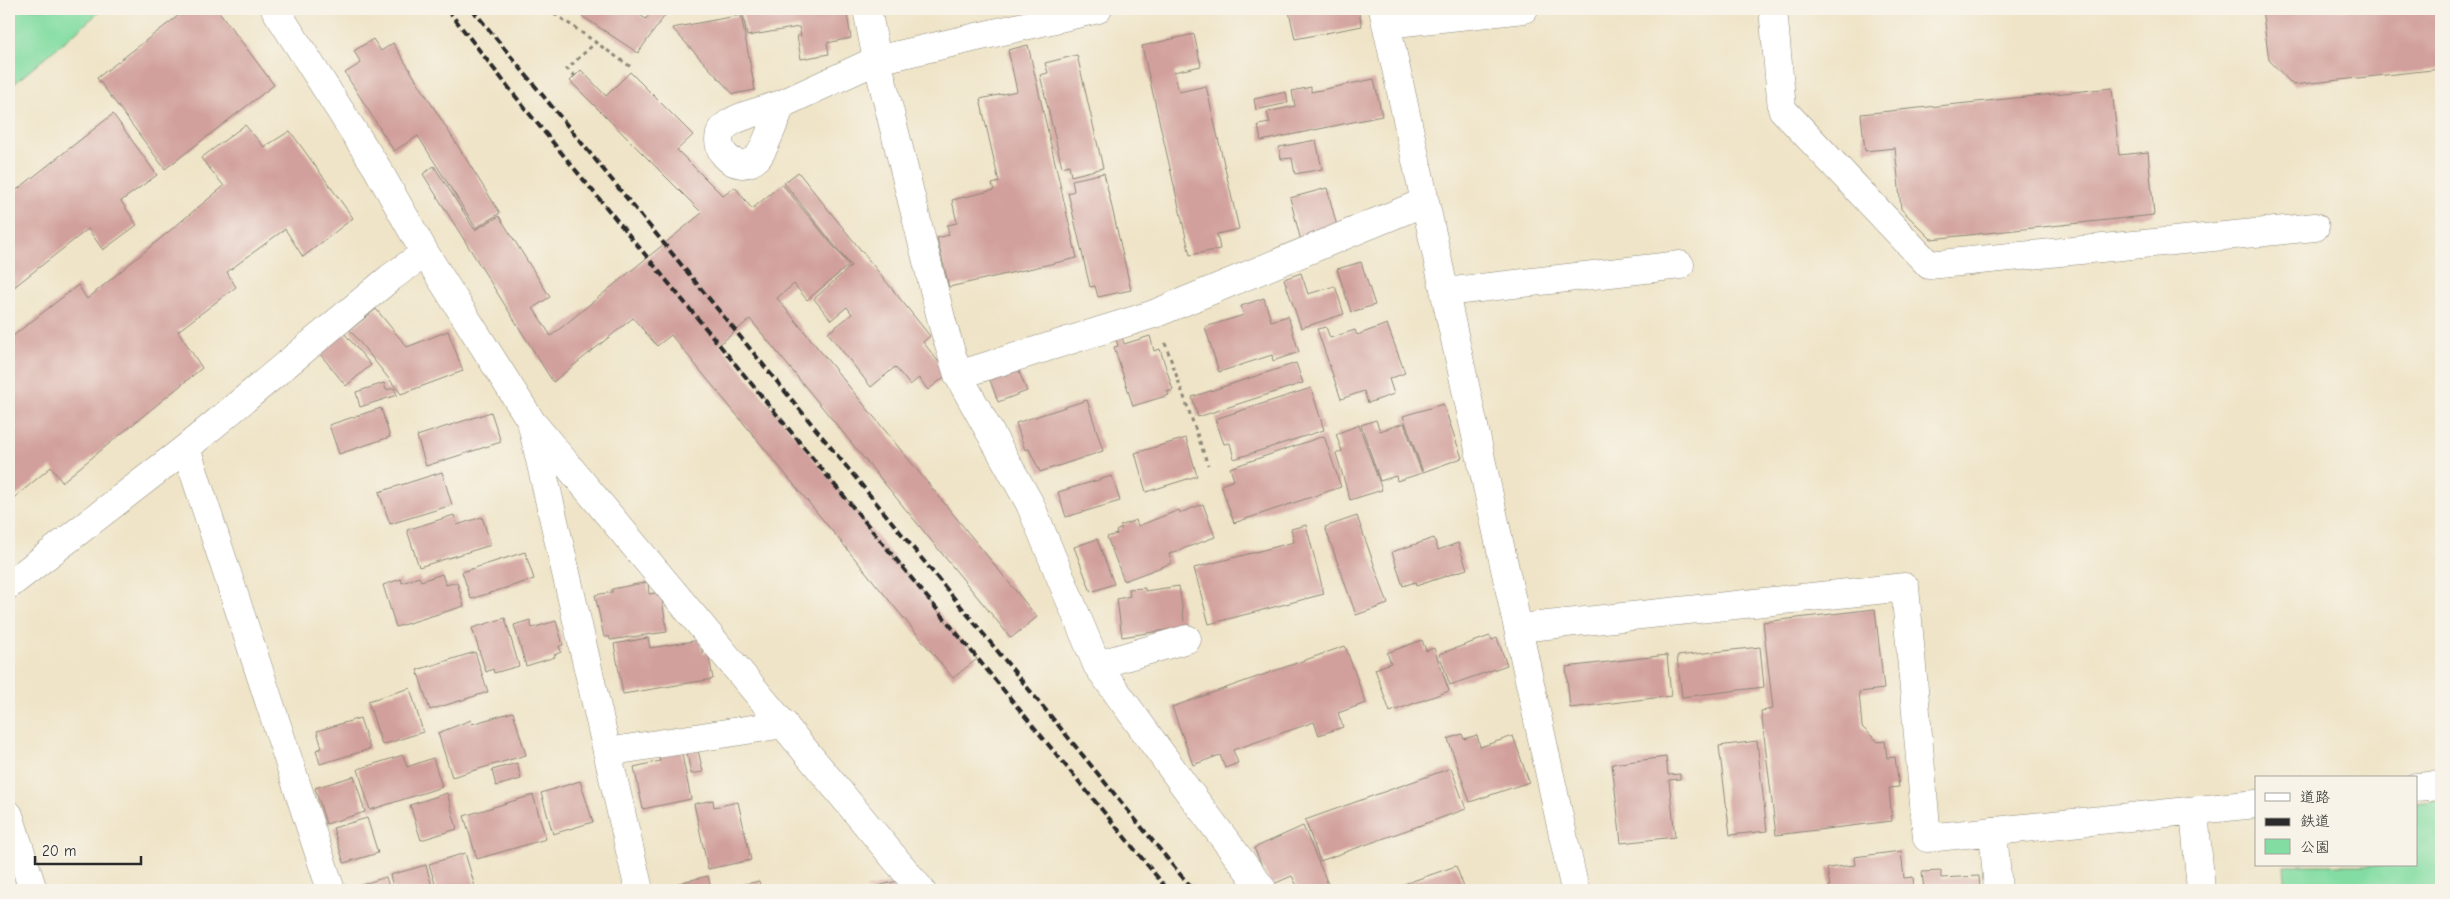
<svg xmlns="http://www.w3.org/2000/svg" width="2450" height="899" font-family="'Comic Neue','Klee One',sans-serif">
  <style>
    .green { fill: #83dda3; stroke: #578467 }
    .building { fill: #d2a09c }
    .lines { fill: none; stroke-linecap: round; stroke-linejoin: round }
    .minor-casing { stroke: #8d8879; stroke-width: 29 }
    .path { stroke: #8d8879; stroke-width: 3; stroke-dasharray: 4 4; stroke-linecap: butt }
    .minor { stroke: #fff; stroke-width: 28 }
    .rail { stroke: #2b2b2b; stroke-width: 4; stroke-dasharray: 8 4; stroke-linecap: butt }
  </style>
  <rect width="100%" height="100%" fill="#f7f3e8"/>
  <filter id="ink" filterUnits="userSpaceOnUse"><feTurbulence type="fractalNoise" baseFrequency=".02" numOctaves="2"/><feDisplacementMap in="SourceGraphic" scale="10" xChannelSelector="R" yChannelSelector="G"/><feConvolveMatrix kernelMatrix="1 2 1 2 8 2 1 2 1" color-interpolation-filters="sRGB"/></filter>
  <filter id="wash" filterUnits="userSpaceOnUse"><feTurbulence type="fractalNoise" baseFrequency=".0096" numOctaves="4" result="noise"/><feDisplacementMap in="SourceGraphic" scale="20" xChannelSelector="R" yChannelSelector="G"/><feGaussianBlur stdDeviation="1.12" result="paint"/><feColorMatrix in="noise" values="0 0 0 0 0 0 0 0 0 0 0 0 0 0 0 0 0 1.4 0 .05"/><feComposite in="paint" operator="in"/></filter>
  <g filter="url(#wash)">
    <rect width="100%" height="100%" fill="#efe4c7"/>
    <path class="green" d="M9,9h94l-94,79z
      M2441,800v90h-155l-2,-25h132v-62z"/>
    <g id="blocks">
      <path class="building" d="M187,9h30l57,76 -109,84 -68,-91z
        M587,9h51l-3,3 11,7 7,-10h6l7,5 -28,39 -56,-37z
        M742,9h104l5,29 -24,5 2,11 -28,5 -4,-23h4l-2,-9 -52,9z
        M1303,9h55l4,17 -67,13 -6,-28z
        M2262,9h179v60l-148,16 -24,-25z
        M741,15l14,75 -22,4 -61,-66z
        M1194,34l7,32 -27,6 5,20 27,-6 33,143 -22,5 3,15 -30,6 -48,-209z
        M373,39l8,12 12,-8 107,170 -24,15 -58,-92 -24,15 -49,-78 16,-10 -7,-12z
        M1028,45l49,213 -128,29 -12,-49 12,-3 -2,-10 10,-2 -5,-23 42,-10 -2,-6 7,-2 -19,-83 37,-8 -9,-41z
        M1077,55l26,113 -32,8 -2,-11 -7,2 -22,-92 8,-2 -3,-10z
        M581,70l25,26 24,-24 63,63 -16,15 46,46 12,-9 17,22 30,-25 67,81 -42,35 -13,-16 -17,14 260,319 -26,21 -261,-319 -30,25 257,315 -24,19 -282,-343 -14,11 -24,-28 -80,64 -130,-208 11,-8 41,64 24,-14 51,81 -17,11 18,28 151,-123 -132,-132z
        M1374,79l8,37 -121,25 -3,-16 12,-2 -3,-11 28,-6 -3,-15 19,-4v5z
        M2112,88l7,67 29,-3 6,63 -223,24 -30,-30 -6,-61 -30,3 -4,-37z
        M1286,92l2,11 -32,7 -2,-11z
        M113,114l44,61 -36,26 16,24 -34,25 -15,-21 -79,62v-95z
        M245,125l19,22 26,-16 63,87 -50,39 -18,-28 -58,43 9,15 -58,44 24,37 -140,114 -11,-15 -42,35v-163l69,-54 9,14 137,-113 -23,-28z
        M1316,140l6,29 -27,5 -3,-16 -11,1 -2,-12z
        M798,172l132,164 -7,6 25,32 -20,16 -9,-12 -9,7 -15,-18 -24,20 -43,-54 24,-19 -5,-7 -16,13 -17,-21 37,-33 -67,-83z
        M1104,173l27,117 -33,7 -3,-11 -5,1 -22,-94 6,-2 -2,-11z
        M1327,188l11,42 -36,15 -12,-47z
        M1361,262l14,43 -24,7 -14,-43z
        M1301,273l7,21 27,-8 9,28 -43,14 -17,-49z
        M1264,298l7,23 17,-5 11,36 -26,9 -1,-6 -53,17 -14,-45 39,-12 -3,-9z
        M376,309l31,38 41,-16 15,40 -62,23 -51,-64z
        M1387,324l18,49 -16,6 5,15 -26,9 -4,-12 -23,8 -24,-70 9,-2 4,11 25,-8 2,5z
        M344,333l27,32 -25,21 -26,-32z
        M1150,336l4,15 6,-2 13,41 -6,2 2,3 -36,11 -19,-59 4,-1 -2,-7 6,-2 2,7z
        M1296,363l7,20 -105,34 -6,-20z
        M1018,369l9,22 -29,11 -8,-22z
        M384,383l2,7 8,-2 3,7 -37,12 -4,-15z
        M1311,388l13,42 -90,29 -4,-16 -6,1 -9,-25z
        M1087,400l16,51 -63,21 -11,-23 -4,1 -9,-27z
        M1443,404l19,54 -39,14 -20,-56z
        M381,408l9,29 -51,17 -10,-29z
        M491,412l10,30 -75,24 -9,-30z
        M1376,420l4,11 24,-8 18,50 -25,8 -1,-5 -16,5 -19,-56z
        M1359,425l23,65 -32,10 -14,-47 6,-2 -6,-17z
        M1324,436l17,51 -107,36 -13,-38 13,-5 -4,-12z
        M1186,438l11,38 -51,16 -11,-39z
        M442,472l10,33 -62,19 -11,-32z
        M1112,476l8,25 -54,16 -8,-25z
        M1203,504l12,33 -46,17 3,9 -48,18 -17,-44 10,-3 -1,-3 6,-3 -2,-2 16,-6 2,6 41,-16 1,3z
        M454,515l3,10 25,-8 9,28 -72,22 -12,-37z
        M1357,516l31,88 -32,11 -31,-88z
        M1306,525l18,69 -115,30 -15,-56 100,-26 -3,-13z
        M1434,538l4,12 20,-7 9,26 -51,17 -1,-4 -12,4 -11,-34z
        M1097,539l17,45 -23,8 -17,-45z
        M525,552l9,27 -63,20 -9,-27z
        M442,574l4,11 11,-3 7,24 -68,21 -13,-42 18,-6 1,4 17,-6 2,4z
        M648,582l1,12 12,-2 6,40 -57,8v-3h-6l-9,-42 17,-3v-3z
        M1179,586l6,41 -63,10 -5,-38 13,-3 -1,-7 16,-1v3z
        M1875,609l9,80 -25,3 3,35 16,15 7,-1 2,17 8,-1 4,30 -10,1 3,33 -116,14 -15,-124 12,-2 -10,-87z
        M505,618l14,48 -25,7 -1,-4 -7,3 -14,-44z
        M530,620l2,8 24,-7 7,24 -4,1 2,6 -7,3 1,2 -29,9 -12,-41z
        M1490,636l2,4 5,-2 10,27 -57,20 -11,-31z
        M648,638l2,10 50,-8 3,14 5,-2 5,27 -90,15 -9,-50z
        M1422,640l4,11 8,-3 15,43 -59,21 -15,-43 16,-6 -4,-10z
        M1345,646l21,57 -28,10 5,14 -24,8 -5,-13 -81,28 5,13 -13,5 -5,-13 -27,10 -21,-58z
        M1760,647l4,40 -82,10 -5,-41z
        M475,652l13,40 -58,18 -13,-40z
        M1667,655l4,41 -101,12 -4,-41z
        M410,688l13,44 -41,13 -14,-44z
        M513,712l13,43 -74,22 -14,-44 33,-13 1,4z
        M360,718l10,31 -50,15 -4,-14 6,-2 -5,-17z
        M1462,734l2,5 13,-4 3,12 33,-11 16,46 -59,20 -22,-63z
        M1757,741l10,90 -37,4 -11,-89z
        M681,750l10,49 -48,10 -9,-42 26,-6 -1,-5z
        M698,750l5,22 -12,2 -4,-22z
        M403,755l4,12 26,-9 9,29 -72,23 -12,-41z
        M1666,757l2,18 12,-1v5l-11,1 6,57 -54,6 -9,-79z
        M517,763l4,16 -25,7 -4,-16z
        M1451,768l15,41 -146,52 -15,-41z
        M354,776l11,36 -39,12 -11,-36z
        M580,781l13,41 -40,12 -12,-41z
        M447,793l10,36 -36,11 -11,-35z
        M533,795l13,44 -69,20 -13,-43z
        M713,800l1,7 24,-5 13,58 -43,9 -14,-65z
        M367,818l11,35 -34,10 -11,-35z
        M1303,826l27,63 -3,1h-28l-7,-14 -21,9 -17,-37z
        M1901,851l3,27 9,-1 1,13h-87v-2l3,-1 -3,-19 28,-3 -1,-8z
        M465,853l11,37h-39l-8,-26z
        M426,865l7,25h-39l-4,-15z
        M1456,866l9,24h-59l-2,-6z
        M1941,871v7l38,-2 1,14h-56l-2,-18z
        M708,876l3,13 -32,1 -1,-7z
        M386,877l4,13h-38l-1,-2z
        M759,881l2,9h-38v-1z
        M898,881l2,9h-35v-1z"/>
    </g>
  </g>
  <g filter="url(#ink)">
    <use href="#blocks" fill-opacity="0" stroke="#8d8879" stroke-width="1"/>
    <g class="lines">
      <defs>
        <path id="minor" d="M275,9l102,159 48,85 106,168 108,469
          M867,9l10,51 65,262 16,53 72,129 67,161 89,123 77,102
          M1383,9l192,881
          M1773,9l9,100 147,156 386,-38
          M1386,24l138,-15
          M782,104c-17,6 -39,10 -54,20 -25,19 8,55 30,33 7,-8 18,-41 24,-53l95,-44 221,-51
          M1445,292l235,-27
          M958,375l196,-61 271,-112
          M535,426l386,464
          M186,448l145,442
          M9,585l177,-137 204,-170 35,-25
          M1519,628l386,-41 22,251 329,-34
          M1097,665l90,-26
          M607,752l177,-28
          M2416,787l25,-2
          M2194,811l7,79
          M9,815l24,75
          M1993,831l5,59"/>
      </defs>
      <use href="#minor" class="minor-casing"/>
      <path class="path" d="M548,9l83,58
        M575,76l-8,-7 28,-26
        M1165,343l43,122"/>
      <use href="#minor" class="minor"/>
      <path class="rail" d="M447,9l80,102 641,779
        M472,9l721,881"/>
    </g>
  </g>
  <rect width="2450" height="899" fill="none" stroke="#f7f3e8" stroke-width="30"/>
  <rect x="2255" y="776" width="162" height="90" fill="#f7f3e8" stroke="#a5a39c"/>
  <rect x="2265" y="793" width="25" height="8" fill="#ffffff" stroke="#a5a39c"/>
  <text x="2300" y="802" font-size="15" fill="#2b2b2b">道路</text>
  <rect x="2265" y="818" width="25" height="8" fill="#2b2b2b" stroke="#a5a39c"/>
  <text x="2300" y="826" font-size="15" fill="#2b2b2b">鉄道</text>
  <rect x="2265" y="839" width="25" height="15" fill="#83dda3" stroke="#a5a39c"/>
  <text x="2300" y="852" font-size="15" fill="#2b2b2b">公園</text>
  <path d="M35 856v8h106v-8" fill="none" stroke="#2b2b2b" stroke-width="2.5"/>
  <text x="42" y="856" font-size="15" fill="#2b2b2b" stroke="#f7f3e8" stroke-width="4" paint-order="stroke">20 m</text>
</svg>
